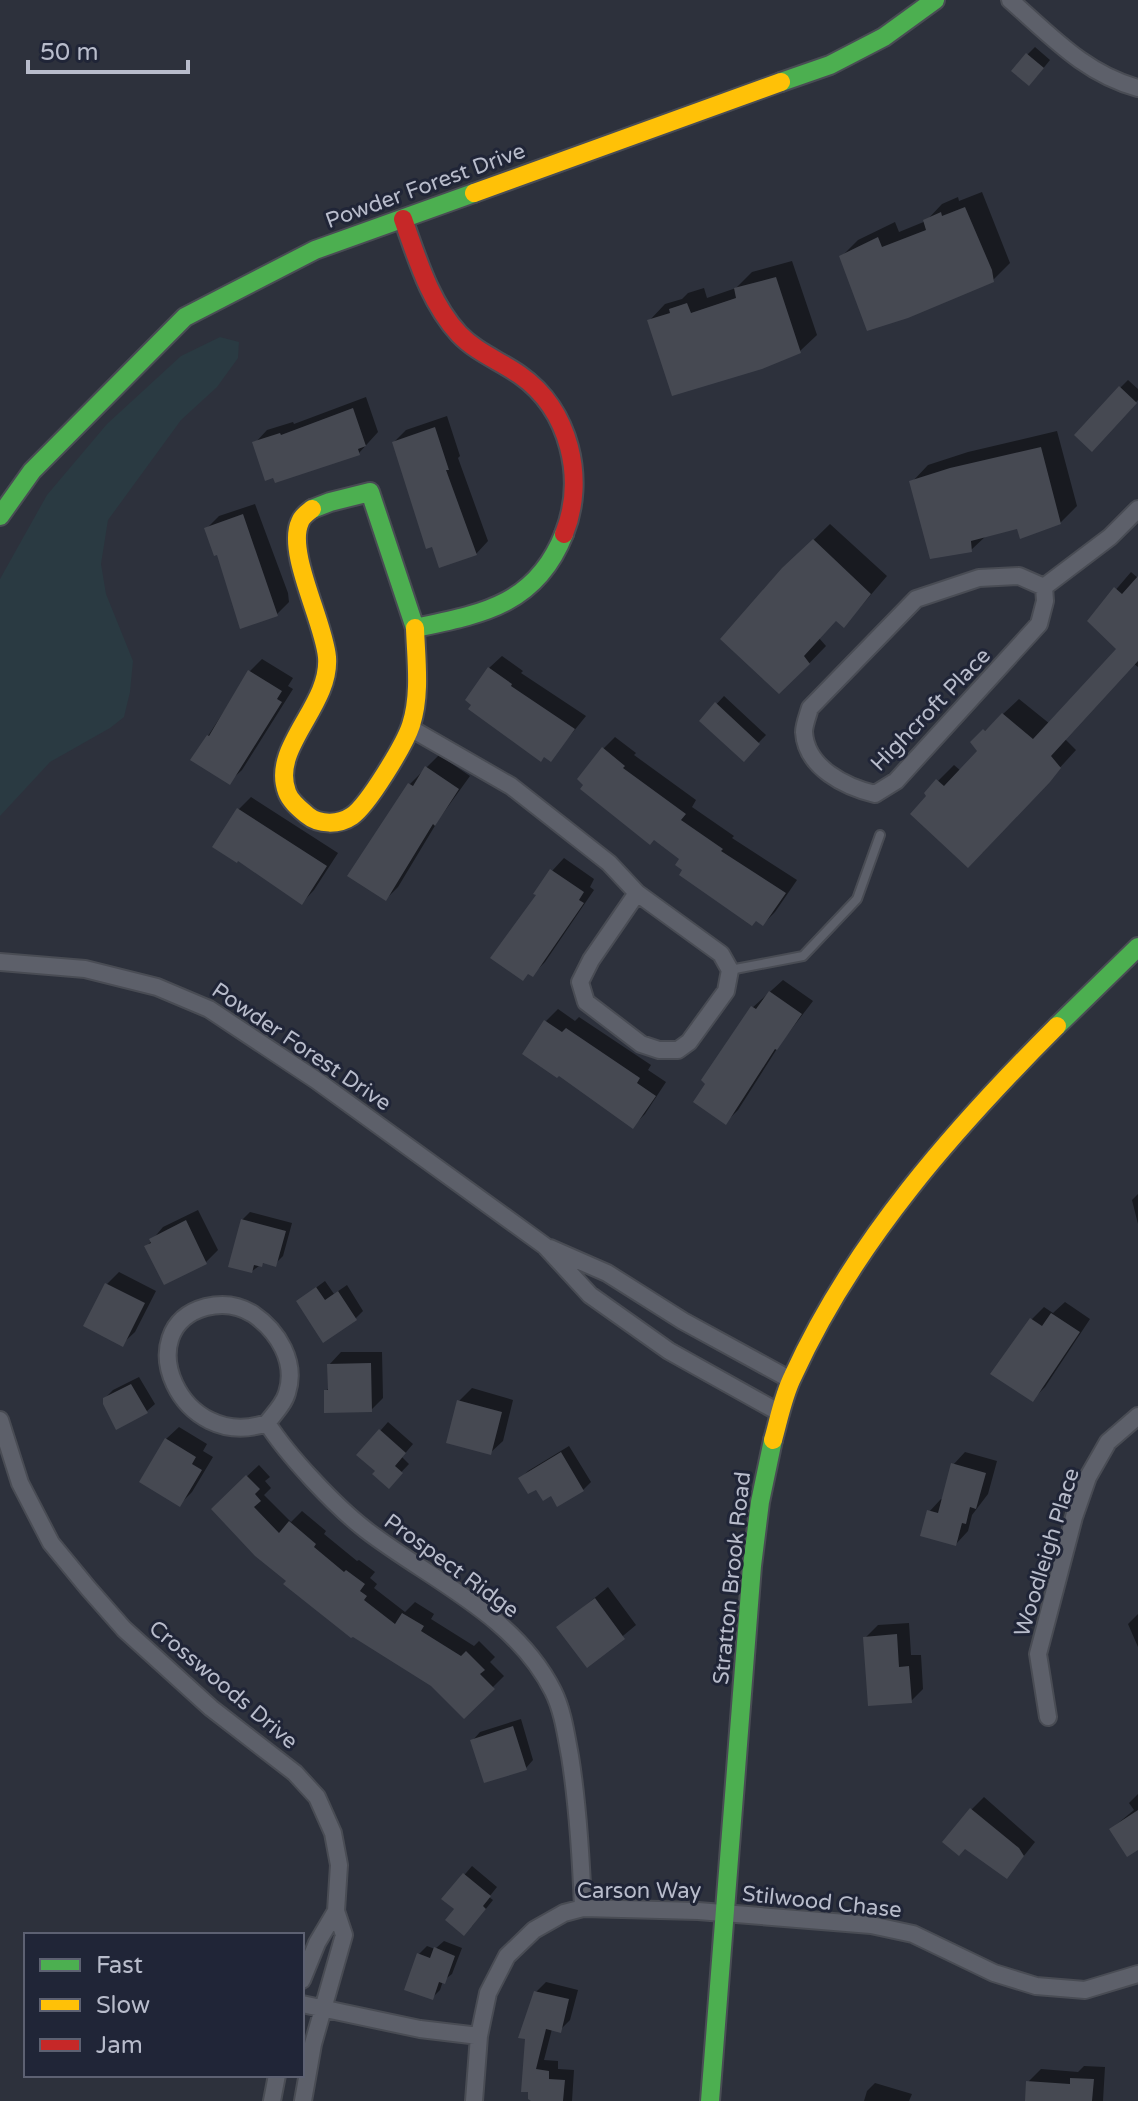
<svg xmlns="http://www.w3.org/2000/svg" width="1138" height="2101" font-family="'Varela Round',sans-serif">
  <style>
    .green { fill: #2a3a42 }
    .shadow { fill: #0007 }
    .building { fill: #464952 }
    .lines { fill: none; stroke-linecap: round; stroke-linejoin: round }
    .lane-casing { stroke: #494c54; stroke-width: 12 }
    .street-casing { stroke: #494c54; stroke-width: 20 }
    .fast-casing { stroke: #494c54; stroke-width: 22 }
    .slow-casing { stroke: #494c54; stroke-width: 22 }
    .jam-casing { stroke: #494c54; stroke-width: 22 }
    .lane { stroke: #5d606a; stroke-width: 8 }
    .street { stroke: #5d606a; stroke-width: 16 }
    .fast { stroke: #4caf50; stroke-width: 18 }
    .slow { stroke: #ffc107; stroke-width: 18 }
    .jam { stroke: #c62828; stroke-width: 18 }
    .labels { text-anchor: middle; stroke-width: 6; stroke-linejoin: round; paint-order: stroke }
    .street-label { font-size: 22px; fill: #b8bccb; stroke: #202537 }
  </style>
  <rect width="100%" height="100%" fill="#2d313c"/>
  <path class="green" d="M220,337l19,5 -1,16 -21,29 -36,33 -73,100 -7,44 5,30 27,67 -3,31 -6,25 -14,11 -60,34 -50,54v-237l47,-84 60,-71 74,-68z"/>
  <path class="shadow" d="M1035,47l15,13 -13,16 -10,-21z
    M982,192l28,71 -17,17 -152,-23 17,-17 37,-18 4,10 27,-11 16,-17 16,-7 1,4z
    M792,261l25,74 -17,16 -151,-30 16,-17 17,-5 6,-6 16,-5 3,10 29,-10 16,-16z
    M1128,380l10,9v11l-46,49 28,-61z
    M366,397l12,35 -19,21 -104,-10 12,-13 26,-8 1,2z
    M447,416l13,40 -2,2 30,83 -12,13 -82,-112 12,-12z
    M1057,431l20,75 -17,17 -42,3 -31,9 -16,15 -59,-68 16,-17 40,-13z
    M255,504l33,89 1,9 -12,12 -59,-62 -11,-24 12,-12z
    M830,524l57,52 -43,50 -7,-7 -18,19 7,8 -28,29 -15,-105z
    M1131,572l7,6v89l-4,-3 -69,75 11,11 -94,103 -56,-60 28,-28 7,6 19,-20 -8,-8 47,-44 31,25 68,-75 -29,-28z
    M502,656l21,15 -2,2 65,43 -35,43 -84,-60 22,-31z
    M262,659l31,19 -5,8 5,3 -51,81 -13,12 -21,-46 42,-65z
    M724,696l42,39 -23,24 -42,-38z
    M615,737l21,16 -2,2 62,45 -4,7 42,29 -2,2 65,42 -22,32 -12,12 -78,-54 -3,-11 -79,-110z
    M439,755l31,21 -31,43 -41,68 -12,12 -36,-23 60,-92z
    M251,797l87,56 -24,37 -12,13 -64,-45 -23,-12 24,-37z
    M564,858l30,21 -4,8 4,3 -49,72 -12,12 6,-79 13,-24z
    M783,980l30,21 -33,43 -42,66 -12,12 26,-114z
    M558,1009l17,12 4,-4 72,48 -3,5 18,12 -21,32 -12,12 -87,-105z
    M1138,1194v30l-6,-24z
    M198,1210l20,40 -12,12 -59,-16 16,-19z
    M250,1212l42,11 -9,33 -8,8 -10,-2 -13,9 -10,-51z
    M119,1272l37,19 -21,41 -13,12 -15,-60z
    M325,1281l9,13 13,-9 16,26 -8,8 -57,-18z
    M1065,1302l25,17 -45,68 -12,12 -40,-25 39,-55 12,-12 9,6z
    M341,1352h41l1,46 -12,12 -45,-19 4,-4 -1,-22z
    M139,1377l16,27 -8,7 -42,-13 8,-8z
    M472,1388l41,12 -10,41 -13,12 -31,-52z
    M388,1422l25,22 -11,13 7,7 -21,22 -10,-15 -19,-16z
    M179,1427l28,17 -4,7 10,6 -21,35 -12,12 -14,-65z
    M569,1446l22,36 -8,8 -47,-3 -16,-8 8,-8z
    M965,1452l32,9 -9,33 -16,21 -4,16 -12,13 -27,-32 12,-13 3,1 9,-35z
    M259,1465l11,12 -5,4 6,7 -7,7 27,27 11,-11 24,20 -2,3 33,27 2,-1 16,12 -5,6 7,6 -3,4 31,24 10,-10 19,12 -3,5 43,27 5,-5 16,16 -5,5 14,14 -40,40 -32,-32 -144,-103 -75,-72z
    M608,1587l28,38 -48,40 -29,-38z
    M1138,1614v33l-10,-23z
    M909,1623l2,32h10l2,34 -12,12 -46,-63 13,-13z
    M521,1719l12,41 -7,8 -53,-28 7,-8z
    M1138,1794v55l-27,-20 23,-19 -5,-7z
    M984,1797l51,45 -28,35 -36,-67z
    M472,1866l25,21 -8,10 4,3 -21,26 -28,-27z
    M444,1941l18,7 -10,26 -9,7 -3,9 -8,8 -13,-44 8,-8 8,3z
    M546,1982l32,8 -8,30 -10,10 -8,-1 -8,31 14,1v8l16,1 -2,31h-39l3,-109z
    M1084,2066l21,1 -2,34h-76l1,-19 13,-13 37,3z
    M875,2083l37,11 -3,7h-45l3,-10z"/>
  <path class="building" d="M1026,53l18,15 -15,18 -18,-15z
    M965,207l27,63 2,12 -86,36 -41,13 -28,-75 39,-19 4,10 44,-17 -3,-10 18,-8 1,4z
    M776,277l25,76 -39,16 -90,27 -25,-76 23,-7 -1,-4 18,-6 4,10 45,-15 -2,-10z
    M1119,386l18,17 -45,49 -18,-17z
    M353,408l13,38 -8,3 2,6 -85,28 -2,-5 -8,3 -13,-39 28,-9 1,2z
    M435,427l14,43h-3l31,85 -38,13 -7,-21 -6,2 -34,-107z
    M1041,447l20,77 -41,15 -3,-10 -46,12 1,11 -42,7 -21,-78 41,-13z
    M243,514l35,102 -38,13 -23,-74 -3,1 -10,-28z
    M813,539l58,55 -27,34 -8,-7 -32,35 6,8 -31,30 -59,-55 62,-71z
    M1138,576v85l-87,95 10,12 -11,14 -82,86 -58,-54 16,-18 -2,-3 12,-14 8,7 33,-35 -7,-9 13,-13 2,2 17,-18 31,26 83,-90 -29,-28 27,-34 8,7z
    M488,667l24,17 -1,2 64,43 -24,33 -7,-5 -3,5 -73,-53 3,-4 -6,-5z
    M248,670l34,21 -5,8 5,3 -52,83 -40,-25 17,-25 2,1z
    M715,702l45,42 -16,18 -45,-41z
    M602,747l23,19 -2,2 63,46 -5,6 42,29 -2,2 65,42 -23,33 -7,-5 -4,5 -73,-51 3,-5 -7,-5 4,-6 -25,-19 -4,5 -70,-56 3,-4 -6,-6z
    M425,766l34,23 -24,37 -2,-2 -47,77 -39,-25 61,-93 5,3z
    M237,808l90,58 -25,39 -64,-44 -1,2 -25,-16z
    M550,869l34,23 -5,8 5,3 -51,74 -5,-3 -5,7 -33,-23 46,-63 -3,-1z
    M769,991l33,23 -25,36 -2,-1 -49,76 -33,-23 12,-18 -4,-4 50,-74 5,3z
    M544,1020l18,12 4,-4 74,50 -3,5 19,13 -23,33 -74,-53 -2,2 -35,-24z
    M241,1219l45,12 -10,36 -13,-4 -1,4 -8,-2 -2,8 -24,-6z
    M186,1220l21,44 -43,21 -20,-39 7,-3 -2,-4z
    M105,1283l40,20 -22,44 -40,-21z
    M316,1287l9,13 13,-9 19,29 -34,23 -27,-42z
    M1051,1313l29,19 -47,70 -43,-28 40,-56 12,8z
    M371,1363l1,49 -48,1v-23h4l-1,-26z
    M131,1384l17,29 -32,17 -13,-26v-6z
    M457,1400l45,12 -11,43 -45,-12z
    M379,1429l27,24 -11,13 8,7 -14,16 -17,-15 3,-3 -19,-16z
    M165,1438l31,19 -4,7 10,6 -22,37 -41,-25z
    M561,1452l23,39 -27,16 -6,-11 -8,5 -7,-11 -8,4 -10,-16z
    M951,1463l35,10 -10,36 -6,-2 -4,17 -4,-1 -6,23 -36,-10 7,-26 11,3z
    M246,1475l14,14 -5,5 6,7 -7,6 25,26 10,-12 27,23 -2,3 30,25 2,-2 19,14 -5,7 7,5 -3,4 31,24 7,-11 22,13 -3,5 40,25 5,-5 19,19 -5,4 15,15 -31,30 -33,-33 -78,-49 -2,1 -68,-54 3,-3 -31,-25 -44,-47z
    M595,1598l30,41 -38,29 -31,-41z
    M897,1634l2,33 10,-1 3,37 -44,3 -5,-69z
    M513,1726l14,44 -43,13 -14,-43z
    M970,1808l49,40 5,8 -17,23 -42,-30 -6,7 -17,-14z
    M1138,1810v40l-11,7 -18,-28z
    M463,1873l28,23 -8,10 3,3 -22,27 -19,-16 9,-11 -13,-10z
    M434,1947l21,9 -10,28 -6,-2 -6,18 -29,-10 13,-37 13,5z
    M534,1991l35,8 -8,34 -15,-4 -10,40 13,2v8l16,1 -2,21h-32l-3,-2v-7h-7l4,-53 -7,-1z
    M1070,2078l24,1 -2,22h-67l1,-20 44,3z"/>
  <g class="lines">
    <defs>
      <path id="lane" d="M730,970l73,-14 54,-57 23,-64"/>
      <path id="street" d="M1010,0c40,35 75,74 128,88
        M1019,576l25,11 1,14 -6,23 -143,157 -21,13c-29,-7 -69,-26 -71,-62 0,-7 4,-17 6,-24l106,-109 63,-21z
        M1044,587l66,-50 28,-28
        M410,728l101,58 98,77 28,30 84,61 9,16 -4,21 -37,51 -11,8h-19l-18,-6 -55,-42 -6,-20 11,-22 46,-67
        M0,962l85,7 72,18 52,22 107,71 229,166 45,49 79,56 111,62
        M550,1248l57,25 76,48 108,59
        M0,1420l20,63 31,60 37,45 36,41 87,79 84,65 22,24 16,36 6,32 -3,46 8,24 -31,109 -10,57
        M267,1423c-87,30 -139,-95 -61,-116 16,-4 33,-2 47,7 25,17 44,48 34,79 -3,11 -13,21 -20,30 21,33 68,83 99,107 65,50 149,85 187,161 10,20 13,44 17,65 8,50 11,101 13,152
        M1048,1717l-10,-63 36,-137 14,-40 20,-35 30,-26
        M302,1980l15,-37 19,-32
        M302,2004l118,25 59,7
        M272,2101l5,-26
        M474,2101l5,-65 9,-43 19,-37 27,-26 30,-17 19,-5 115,3 173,14 42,9 81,39 42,13 49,4 53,-16"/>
      <path id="fast" d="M781,82l49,-17 54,-28 51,-37
        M312,509l18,-7 40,-10 45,136c67,-14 121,-23 149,-94
        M0,516l32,-45 153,-154 130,-67 159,-57
        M1057,1026l81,-79
        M710,2101l42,-535 8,-64 13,-62"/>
      <path id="slow" d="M474,193l307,-111
        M312,509c-5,4 -10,7 -12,13 -14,30 24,100 27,135 4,49 -57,90 -40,135 3,9 13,17 20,23 12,10 32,10 45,1 16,-11 53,-72 59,-91 10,-31 5,-66 4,-97
        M773,1440c6,-21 10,-44 20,-64 61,-134 161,-247 264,-350"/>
      <path id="jam" d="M403,219c14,39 27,84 56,115 17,18 41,27 61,41 50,35 66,104 44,159"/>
    </defs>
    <use href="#lane" class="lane-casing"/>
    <use href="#street" class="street-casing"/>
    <use href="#fast" class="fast-casing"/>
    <use href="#slow" class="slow-casing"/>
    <use href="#jam" class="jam-casing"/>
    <use href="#lane" class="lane"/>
    <use href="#street" class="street"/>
    <use href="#fast" class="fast"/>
    <use href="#slow" class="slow"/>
    <use href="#jam" class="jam"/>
  </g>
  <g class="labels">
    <g class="street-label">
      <text transform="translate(425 185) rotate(-20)" y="8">Powder Forest Drive</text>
      <text transform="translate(930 709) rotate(-46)" y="8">Highcroft Place</text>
      <text transform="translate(302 1046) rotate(34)" y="8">Powder Forest Drive</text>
      <text transform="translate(1046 1552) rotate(-73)" y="8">Woodleigh Place</text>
      <text transform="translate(452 1565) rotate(36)" y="8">Prospect Ridge</text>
      <text transform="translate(731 1578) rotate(-84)" y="8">Stratton Brook Road</text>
      <text transform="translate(224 1684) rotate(40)" y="8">Crosswoods Drive</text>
      <text x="639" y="1898">Carson Way</text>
      <text transform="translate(822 1901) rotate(6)" y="8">Stilwood Chase</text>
    </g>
  </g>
  <rect x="24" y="1933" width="280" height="144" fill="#202537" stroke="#5d6172" stroke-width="2"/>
  <rect x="40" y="1959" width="40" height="12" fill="#4caf50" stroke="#5d6172" stroke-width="2"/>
  <text x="96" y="1973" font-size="24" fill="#b8bccb">Fast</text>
  <rect x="40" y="1999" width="40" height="12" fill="#ffc107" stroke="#5d6172" stroke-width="2"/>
  <text x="96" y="2013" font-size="24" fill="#b8bccb">Slow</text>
  <rect x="40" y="2039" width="40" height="12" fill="#c62828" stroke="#5d6172" stroke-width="2"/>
  <text x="96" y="2053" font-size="24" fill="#b8bccb">Jam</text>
  <path d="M28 60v12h160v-12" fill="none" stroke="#b8bccb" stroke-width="4"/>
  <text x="40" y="60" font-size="24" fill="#b8bccb" stroke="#202537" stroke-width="6" paint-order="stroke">50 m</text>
</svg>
